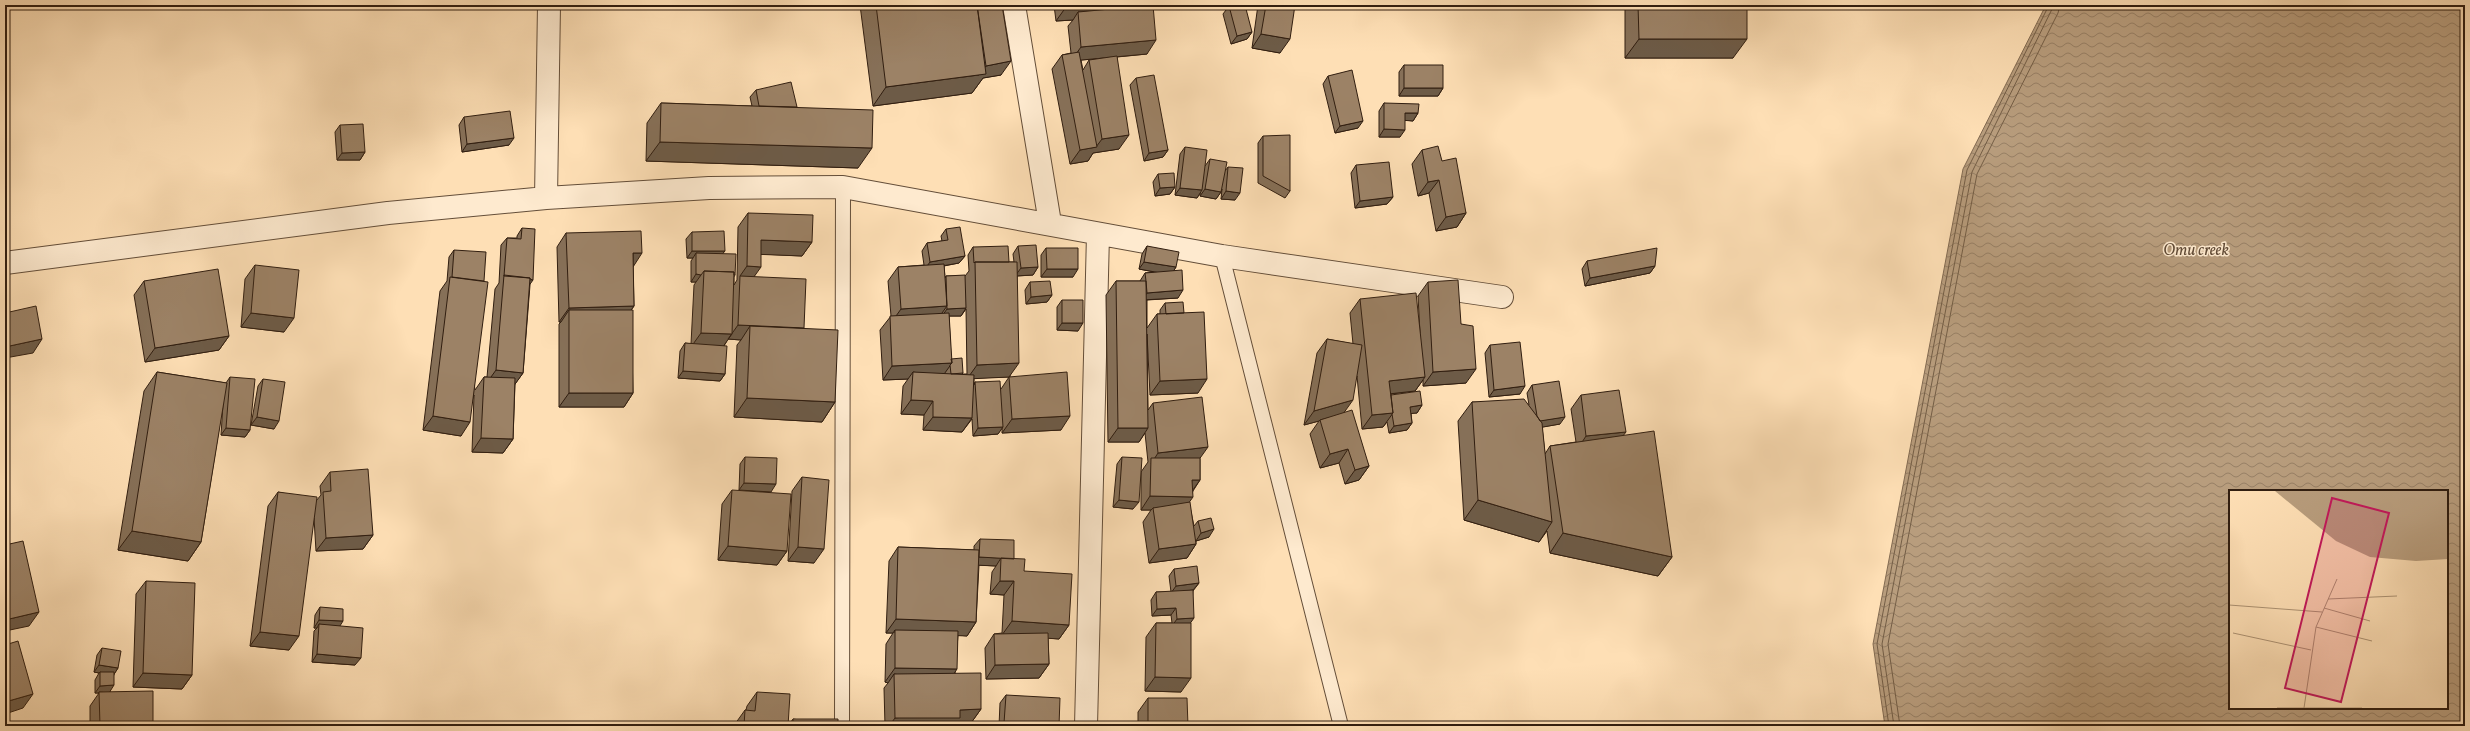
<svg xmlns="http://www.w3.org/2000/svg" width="2470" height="731" font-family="Vollkorn,serif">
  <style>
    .water { fill: url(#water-waves); stroke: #826a51; fill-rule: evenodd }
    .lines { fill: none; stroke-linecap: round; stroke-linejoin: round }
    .shore { stroke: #745e46; stroke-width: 1 }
    .service-casing { stroke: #644e39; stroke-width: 16 }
    .minor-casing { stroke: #644e39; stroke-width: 24 }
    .service { stroke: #feeacf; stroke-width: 14 }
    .minor { stroke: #feeacf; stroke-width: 22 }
    .wall { fill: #867058; stroke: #311e10; fill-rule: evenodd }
    .shaded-wall { fill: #6d5b47; stroke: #311e10 }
    .building { fill: #9c8266; stroke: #311e10 }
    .labels { text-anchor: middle; stroke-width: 3; stroke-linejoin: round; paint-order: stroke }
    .water-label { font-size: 16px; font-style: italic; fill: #604a36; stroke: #feeacf }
    .inset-road { fill: none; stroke: #ac9273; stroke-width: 1 }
    .view { fill: #c2185b; fill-opacity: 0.15; stroke: #c2185b; stroke-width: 2 }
    .inset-edge { fill: none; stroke: #311e10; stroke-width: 2 }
  </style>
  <defs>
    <pattern id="water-waves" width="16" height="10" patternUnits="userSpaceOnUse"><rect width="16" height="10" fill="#b89d7d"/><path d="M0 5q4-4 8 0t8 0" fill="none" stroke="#967f65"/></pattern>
  </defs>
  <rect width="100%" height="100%" fill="#fedfb5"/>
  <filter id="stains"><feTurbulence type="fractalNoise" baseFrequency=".005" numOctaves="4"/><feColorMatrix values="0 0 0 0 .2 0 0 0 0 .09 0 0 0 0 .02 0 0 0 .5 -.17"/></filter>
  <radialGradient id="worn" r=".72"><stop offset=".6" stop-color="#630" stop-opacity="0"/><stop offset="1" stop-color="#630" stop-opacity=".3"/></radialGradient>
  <path class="water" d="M2046,5h419v721h-580l-12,-82 90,-475zM2230,491h217v217h-217z"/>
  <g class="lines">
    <path class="shore" d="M1889,726l-12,-82 90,-474 82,-165
      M1894,726l-12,-82 90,-472 82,-167
      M1900,726l-12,-82 89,-470 81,-161 2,-8"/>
    <defs>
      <path id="service" d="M1222,256l119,470
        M842,726l1,-539"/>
      <path id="minor" d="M1014,5l36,218
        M546,198l3,-193
        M5,263l383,-50 158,-15 163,-10 134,-1 379,69 280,41
        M1086,726l12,-492"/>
    </defs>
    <use href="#service" class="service-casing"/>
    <use href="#minor" class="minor-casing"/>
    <use href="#service" class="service"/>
    <use href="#minor" class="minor"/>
  </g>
  <path class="wall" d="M860,5h142l-1,70 -18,3 -11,15 -99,13z
    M1054,5h102l-3,4 -6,45 -30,3 2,92 -26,4 -5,8 -18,3 -18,-95 10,-14 9,-2 -3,-27 5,-6 -17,1zM1105,58l-16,2 -6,10 -2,-10z
    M1258,5h37l-15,48 -28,-5z
    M1625,5h122l-14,53h-108z
    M1229,6l23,26 -5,7 -16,5 -8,-30z
    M1404,65l39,23 -5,8h-39v-24z
    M1328,76l30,52 -23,5 -12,-49z
    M1136,78l32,72 -5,7 -19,4 -14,-76z
    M756,90l41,17 61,61 -212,-7 1,-38 14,-20 91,3 -2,-9z
    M1384,103l34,10 -5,8 -8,-1 -5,17h-21v-26z
    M464,117l45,28 -47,7 -3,-27z
    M340,125l25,27 -5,8h-23l-2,-28z
    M1263,136l27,55 -5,7 -27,-15v-40z
    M1185,147l20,19 5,-7 15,12 3,-4 7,33 -14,-1 1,-10 -1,3 -5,7 -16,-3v-3l-3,5 -22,-3 5,-41z
    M1422,150l20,11 24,52 -9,14 -21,4 -7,-38 -11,3 -6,-32z
    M1356,165l37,32 -6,7 -32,4 -4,-35z
    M1158,174l17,13 -5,7 -15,2 -2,-14z
    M748,213l64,29 -10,14 -41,-2 -7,23 50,51 31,74 -13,20 -88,-5 3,-72 4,-5 -13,-1 -4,7 1,28 -5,7 -42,-3 2,-27 5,-8 6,1 3,-59 2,-3h-5v-21l2,-3h-6l-1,-19 6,-7 33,19 -3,3 13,21 -1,2v8l3,-5 1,-53z
    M522,228l8,57 -7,88 -8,11 -2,55 -10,14 -31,-1 2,-57 -13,41 -38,-6 17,-139 7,-10 2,-24 5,-7 21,140 9,-13h3l8,-88 4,-6 2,-38 6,-7h10v-2z
    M946,229l19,27 -6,7 -15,3 1,12 1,-2h19l4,-5 -1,-16 5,-8 36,15h5l-1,-8 5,-8 20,21 -5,8 -16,1 -7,101 51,53 -59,3v-5l-4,6 -25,2 -1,-17 -10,13 -39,-2 1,-15 -23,-1 2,-28 5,-7 -25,1 -3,-50 11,-14 -3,-35 10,-14 26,-2 -2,-14 5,-8 15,-2 -1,-5zM966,309l1,65h-5l1,-1 -12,-14 -2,-43h12zM1009,377l-8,12 -26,-7 -1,3v-7z
    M566,233l67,33 1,40 -3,4 2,83 -9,14h-65v-83l2,-2h-2l-2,-75z
    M1147,246l29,21 -2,3 4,28 -31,2v28l10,-14h3v-4l5,-7 19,10 14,80 -48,2 -3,-61 1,76 5,-7 47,56v21l-7,11 -4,11 5,24 4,-5 11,16 -13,4v3l-9,14 -38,5 -6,-41 8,-12h-10v-38l7,-10 -3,-29 -6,9h-31l-2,-147 10,-14h24l5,-8 9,-1 -15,-3 3,-15z
    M1046,248l27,29h-32v-22z
    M1587,261l68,5 -5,7 -65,13 -3,-17z
    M255,265l29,67 -43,-5 4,-48z
    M144,281l85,55 -10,14 -74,12 -11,-67z
    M1030,282l22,13 -5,7 -21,2 -1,-14z
    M1428,282l33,42 5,59 -43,3v-6l-8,11 -24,3v1l31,10 -5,8h-6l1,10 -5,7 -18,3 -2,-11 -4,5 -21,2 -5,-53 -13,36 25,54 -10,14 -14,4 -6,-21 -19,5 -10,-34 9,-13 -15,4 13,-72 10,-14 26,5 -3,-31 10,-14 60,34 -2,-37z
    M1062,300l16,31 -21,-1v-23z
    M1490,345l30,49 -31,3 -4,-44z
    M157,372l69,11 4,-6 20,53 -5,7 -24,-2 2,-31 -22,138 -13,19 -70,-11 26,-159z
    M263,379l11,50 -23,-4 7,-39z
    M1532,385l28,39 -18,3 3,27 5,-8 26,-4 -5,-33 10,-14 42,41 49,121 -14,19 -108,-23 -3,-22 -8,11 -75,-22 -6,-99 14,-19 57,3 -2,-12z
    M745,457l26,35 -32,-2 1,-26z
    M1122,457l11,52 -20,-2 4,-43z
    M330,472l43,63 -10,14 -47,2 -2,-33 -25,132 -39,-4 18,-140 10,-14 38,9 5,-6 -1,-9z
    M802,477l12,86 -26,-2 4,-70z
    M732,490l55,61 -10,14 -59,-5 4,-56z
    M980,539l34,20 55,66 -10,14 -11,-1 1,26 -10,14 -53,1 -1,-31 9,-14 8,-1 2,-38 -14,-1 2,-22 4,-6 -17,-1 -3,57 -9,14 -9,-1 -3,38 26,36 -10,14 -15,1 -2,2h-69l-1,-38 4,-5 -3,-1 1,-38 7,-11h-7l3,-72 9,-14 76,3v-4z
    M1174,569l25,14 -6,8 -3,32 -9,69 -36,-1 1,-54 10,-14h16l-1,-8 -19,1 -1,-16 5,-8h15l-2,-16z
    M146,581l46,94 -10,14 -49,-2 3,-93z
    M320,607l20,19 15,39 -43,-3 2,-31 3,-3h-3l1,-13z
    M102,648l16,20 -4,6 -4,18 42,34h-62v-20l9,-13h-4v-13l4,-7 -5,-1 3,-17z
    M757,692l31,34h-53v-2l10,-14h1l1,-4z
    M1006,695l53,31h-60l1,-23z
    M1148,698l40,28h-50v-14z
    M793,719l45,7h-50z"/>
  <path class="shaded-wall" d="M1088,5h68l-4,6 -74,1 -5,8 -17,1 10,-14z
    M1252,32l-5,7 -16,5 6,-8z
    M1261,34l29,5 -10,14 -28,-5z
    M1639,39h108l-14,19h-108z
    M1156,40l-9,14 -76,7 10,-14z
    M1011,61l-10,14 -18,3 -11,15 -99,13 13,-19 93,-12 7,-9z
    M1404,88h39l-5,8h-39z
    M1405,113h13l-5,8 -13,-1z
    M1363,121l-5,7 -23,5 5,-7z
    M1384,129l21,1 -5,7h-21z
    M1129,135l-10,14 -26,4 -5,8 -18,3 10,-14 16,-3 6,-8z
    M514,138l-5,7 -47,7 5,-8z
    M660,142l212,6 -14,20 -212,-7z
    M1168,150l-5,7 -19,4 5,-8z
    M365,152l-5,8h-23l5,-7z
    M1439,180l-10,13 -11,3 10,-14z
    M1175,187l-5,7 -15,2 5,-8z
    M1180,188l22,2 -5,8 -22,-3z
    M1205,189l16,3 -5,7 -16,-3z
    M1226,191l14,2 -5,7 -14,-1z
    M1393,197l-6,7 -32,4 5,-7z
    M1466,213l-9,14 -21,4 10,-14z
    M761,240l51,2 -10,14 -51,-2z
    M692,251h33l-6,7 -23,-5 -3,5h-6z
    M633,253h9l-9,14z
    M965,256l-6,7 -34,6 5,-7z
    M1144,262l32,5 -5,8 -32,-6z
    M747,266l14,1 -10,14 -11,-5z
    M1655,266l-5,7 -65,13 5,-8z
    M1038,267l-5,8 -18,1 6,-8z
    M1047,269h31l-5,8h-32z
    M696,274l5,1 -5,7h-5z
    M504,278l29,2 -5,7z
    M1183,290l-5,8 -36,2 5,-7z
    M1052,295l-5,7 -21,2 5,-7z
    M634,306l-10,14 -55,-10 -8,12h-2l10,-14z
    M947,306l-10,14 -46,3 10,-14z
    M966,308l-5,8h-19l5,-7z
    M251,313l43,5 -10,14 -43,-5z
    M1062,323h21l-5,8 -21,-1z
    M738,325l66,3 -10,14 -44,-16 -9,14 -13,-1z
    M701,333l31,1 -10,14 -31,-1z
    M229,336l-10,14 -74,12 10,-14z
    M42,339l-9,14 -28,5v-11z
    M952,363l-10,14 -29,-5 -5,7 -25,1 9,-14z
    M1019,363l-10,14 -42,2 10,-14z
    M1476,369l-10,14 -43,3 10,-14z
    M496,370l27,3 -10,14 -27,-3z
    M683,371l42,3 -5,7 -42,-3z
    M1425,377l-10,14 -35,4 9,-14z
    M1207,379l-9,14 -48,2 10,-14z
    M1525,386l-5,8 -31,3 5,-7z
    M569,393h64l-9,14h-65z
    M747,398l88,4 -13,20 -88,-5z
    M911,400l22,1 -9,14 -23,-1z
    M1353,400l-10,14 -23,6 -1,1 -15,4 10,-14z
    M1422,405l-5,8 -12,1 5,-7z
    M1393,413l-10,14 -21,2 10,-14z
    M433,416l37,6 -9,14 -38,-6z
    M1070,416l-9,14 -59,3 10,-14z
    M257,417l22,4 -5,8 -23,-4z
    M933,417l39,1 -10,14 -39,-2z
    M1565,417l-5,7 -28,5 5,-8z
    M1412,423l-5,7 -18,3 5,-7z
    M1003,427l-5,7 -25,2 5,-8z
    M226,428l24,2 -5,7 -24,-2z
    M1118,428h30l-9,14h-31z
    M1626,432l-10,13 -39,5 9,-14z
    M481,438l32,1 -10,14 -31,-1z
    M1208,447l-10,14 -47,3 7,-11z
    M1348,449l-9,14 -19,5 10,-14z
    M1369,466l-10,14 -14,4 10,-14z
    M1192,480h8l-10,14z
    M744,483l32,1 -5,8 -32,-2z
    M1150,496l43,1 -10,14 -30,-3 -2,2h-10z
    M1119,500l20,2 -6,7 -20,-2z
    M1478,500l74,22 -13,20 -75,-22z
    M1214,529l-5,8 -13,4 5,-8z
    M132,531l69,11 -13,19 -70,-11z
    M1563,533l109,24 -14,19 -108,-23z
    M373,535l-10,14 -47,2 10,-13z
    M1196,544l-9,14 -38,5 10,-14z
    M728,546l59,5 -10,14 -59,-5z
    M798,547l26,2 -10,14 -26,-2z
    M979,557l22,1 -5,8 -22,-1z
    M1000,581h14l-10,14 -14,-1z
    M1199,583l-6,7 -22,3 5,-7z
    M1176,608l-5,7 -19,1 5,-7z
    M39,612l-10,14 -24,5v-11z
    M1194,618l-5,7 -17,1 5,-7z
    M896,619l80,3 -9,14 -72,-3v-3l-2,3h-7z
    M319,620l24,1 -5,8 -19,-5 -2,4h-3z
    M1012,621l57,4 -10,14 -57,-4z
    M260,632l39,4 -10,14 -39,-4z
    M317,654l44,4 -6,7 -43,-3z
    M1049,664l-10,14 -53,1 9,-14z
    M99,665l19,3 -5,8 -13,-4 -1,1 -5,-1z
    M895,668l62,1 -9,14 -54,-9 -6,9 -3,-1z
    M143,673l49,2 -10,14 -49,-2z
    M1155,677l36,1 -10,14 -36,-1z
    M114,685l-5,8 -10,-1v1h-4l5,-7z
    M33,694l-10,14 -18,6v-12z
    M981,709l-10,14 -15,1 -2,2h-65l6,-8 65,-8z
    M1004,723l55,3h-57z
    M153,724l-1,2h-53l1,-1z"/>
  <path class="building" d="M876,5h101l9,69 -100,13z
    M977,5h25l9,56 -25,5z
    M1065,5h23l-22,2z
    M1153,5l3,35 -75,7 -3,-35z
    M1232,5h13l7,27 -15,4 -8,-30z
    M1266,5h29l-5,34 -29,-5z
    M1638,5h109v34h-108z
    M1079,52l18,95 -17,3 -18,-95z
    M1117,56l12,79 -27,4 -13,-79z
    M1404,65h39v23h-39z
    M1352,70l11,51 -23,5 -12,-50z
    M1154,75l14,75 -19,3 -13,-75z
    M791,82l6,25 -38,-1 -3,-16z
    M661,103l212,7 -1,38 -212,-6z
    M1384,103l35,1 -1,9h-13v17l-21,-1z
    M510,111l4,27 -47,6 -3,-27z
    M363,124l2,28 -23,1 -2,-28z
    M1290,135v56l-27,-15v-40z
    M1438,146l4,15 14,-3 10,55 -20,4 -7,-37 -11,2 -6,-32z
    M1185,147l22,3 -5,40 -22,-2z
    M1210,159l17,3 -6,30 -16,-3z
    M1389,162l4,35 -33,4 -4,-36z
    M1228,167l15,1 -3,25 -14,-2z
    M1174,173l1,14 -15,1 -2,-14z
    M748,213l65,2 -1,27 -51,-2v27l-14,-1z
    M960,227l5,29 -35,6 -3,-19 21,-3 -2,-11z
    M522,228l13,1 -2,51 -3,-1v-1l-26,-2 3,-38 14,1z
    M641,231l1,22h-9l1,53 -65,2 -3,-75z
    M724,231l1,20h-33v-19z
    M1036,245l2,22 -17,1 -3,-22z
    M1008,246l1,16h-34l-1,1 -1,-16z
    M1147,246l32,6 -3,15 -32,-5z
    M1046,248h32v21h-31z
    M1657,248l-2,18 -65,12 -3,-17z
    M454,250l32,2 -2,29 -32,-4z
    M696,253l40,1 -1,21h-1v-3l-30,-1 -3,4 -5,-1z
    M975,262h42l2,101 -42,2z
    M944,264l3,42 -46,3 -3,-42z
    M255,265l44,5 -5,48 -43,-5z
    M218,269l11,67 -74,12 -11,-67z
    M1182,270l1,20 -36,3 -1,-12 -1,-8z
    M704,271l30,1 -2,62 -31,-1z
    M504,275l26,3 -7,95 -27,-3z
    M965,275l1,33 -19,1 -1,-33z
    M740,276l66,3 -2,49 -66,-3z
    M450,277l38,5 -18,140 -37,-6z
    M1458,280l3,44 12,2 3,43 -43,3 -5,-90z
    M1050,281l2,14 -21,2 -1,-15z
    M1116,281h30l2,147h-30z
    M1416,293l9,84 -36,4 4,32 -21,2 -12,-116z
    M1062,300h21v23h-21z
    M1183,302l1,11 -18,1 -1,-11z
    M36,306l6,33 -37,8v-34z
    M569,310h64v83h-64z
    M1204,312l3,67 -47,2 -3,-67z
    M949,313l3,50 -60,3 -2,-50z
    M750,326l88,4 -3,72 -88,-4z
    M1327,339l35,6 -9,55 -39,11z
    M1520,342l5,44 -31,4 -4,-45z
    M685,343l42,3 -2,28 -42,-3z
    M962,358l1,15 -12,1 -1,-9 2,-2 -1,-4z
    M157,372l70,11 -26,159 -69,-11z
    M913,372l61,3 -2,43 -39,-1v-16l-22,-1z
    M1067,372l3,44 -58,3 -3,-42z
    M230,377l25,2 -5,51 -24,-2z
    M484,377l31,1 -2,61 -32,-1z
    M263,379l22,3 -6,39 -22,-4z
    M1000,381l3,46 -25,1 -3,-46z
    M1559,381l6,36 -25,4 -3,-5 -5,-31z
    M1619,390l7,42 -40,4 -5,-41z
    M1420,391l2,14 -12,2 2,16 -18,3 -2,-12 1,-1 -2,-18z
    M1202,397l6,50 -50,6 -5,-50z
    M1524,399l18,24 10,99 -74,-22 -6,-98z
    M1352,410l17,56 -14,4 -7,-21 -18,5 -10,-34z
    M1654,431l18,126 -109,-24 -13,-87z
    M745,457l32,1 -1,26 -32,-1z
    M1122,457l20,1 -3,44 -20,-2z
    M1151,458h49v22h-8l1,17 -43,-1z
    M368,469l5,66 -47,3 -3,-46 8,-1 -1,-19z
    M802,477l27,3 -5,69 -26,-2z
    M732,490l59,4 -4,57 -59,-5z
    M278,492l39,5 -18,139 -39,-4z
    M1190,502l6,42 -37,5 -6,-41z
    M1211,518l3,11 -13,4 -3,-12z
    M980,539l34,1v19l-35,-2z
    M23,541l16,71 -34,8v-75z
    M898,547l81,3 -3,72 -80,-3z
    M1001,558l24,1 -1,12 48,3 -3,51 -57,-4 2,-40h-14z
    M1197,566l2,17 -23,3 -2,-17z
    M146,581l49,2 -3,92 -49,-2z
    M1193,590l1,28 -17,1 -1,-11 -19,1 -1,-17z
    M320,607l23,2v12l-24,-1z
    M1156,623h35v55l-36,-1z
    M319,624l44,4 -2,30 -44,-4z
    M895,630l63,1 -1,38 -62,-1z
    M1048,633l1,31 -54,1 -1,-31z
    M18,641l15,53 -28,8v-57z
    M102,648l19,3 -3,17 -19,-3z
    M100,672h14v13l-14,1z
    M981,673v36l-21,1v8h-65l-1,-44z
    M153,691v33l-53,1 -1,-33z
    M757,692l33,2 -2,32h-44l1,-16 10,1z
    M1006,695l54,3 -1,28 -55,-3z
    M1148,698h39l1,28h-40z
    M793,719h45v7h-45z"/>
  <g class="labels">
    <g class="water-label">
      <text x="2196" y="255">Omu creek</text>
    </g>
  </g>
  <g transform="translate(2229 490)">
    <rect width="219" height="219" fill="#fedfb5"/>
    <path d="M46,1h173v68l-32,2 -46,-4 -34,-16z" fill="#b89d7d"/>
    <path class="inset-road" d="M99,109l69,-3M0,115l93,7M95,118l46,13M87,137l56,14M4,143l78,17M48,218h85M75,218l12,-81 21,-48"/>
    <path class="view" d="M103,8l57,15 -48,189 -56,-14z"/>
    <rect width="219" height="219" class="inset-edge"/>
  </g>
  <rect width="2470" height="731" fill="none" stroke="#fedfb5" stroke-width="20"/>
  <rect x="6" y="6" width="2458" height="719" fill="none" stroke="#311e10" stroke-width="2"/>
  <rect x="10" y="10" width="2450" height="711" fill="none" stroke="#311e10"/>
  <rect width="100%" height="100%" filter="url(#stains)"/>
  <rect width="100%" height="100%" fill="url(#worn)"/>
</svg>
